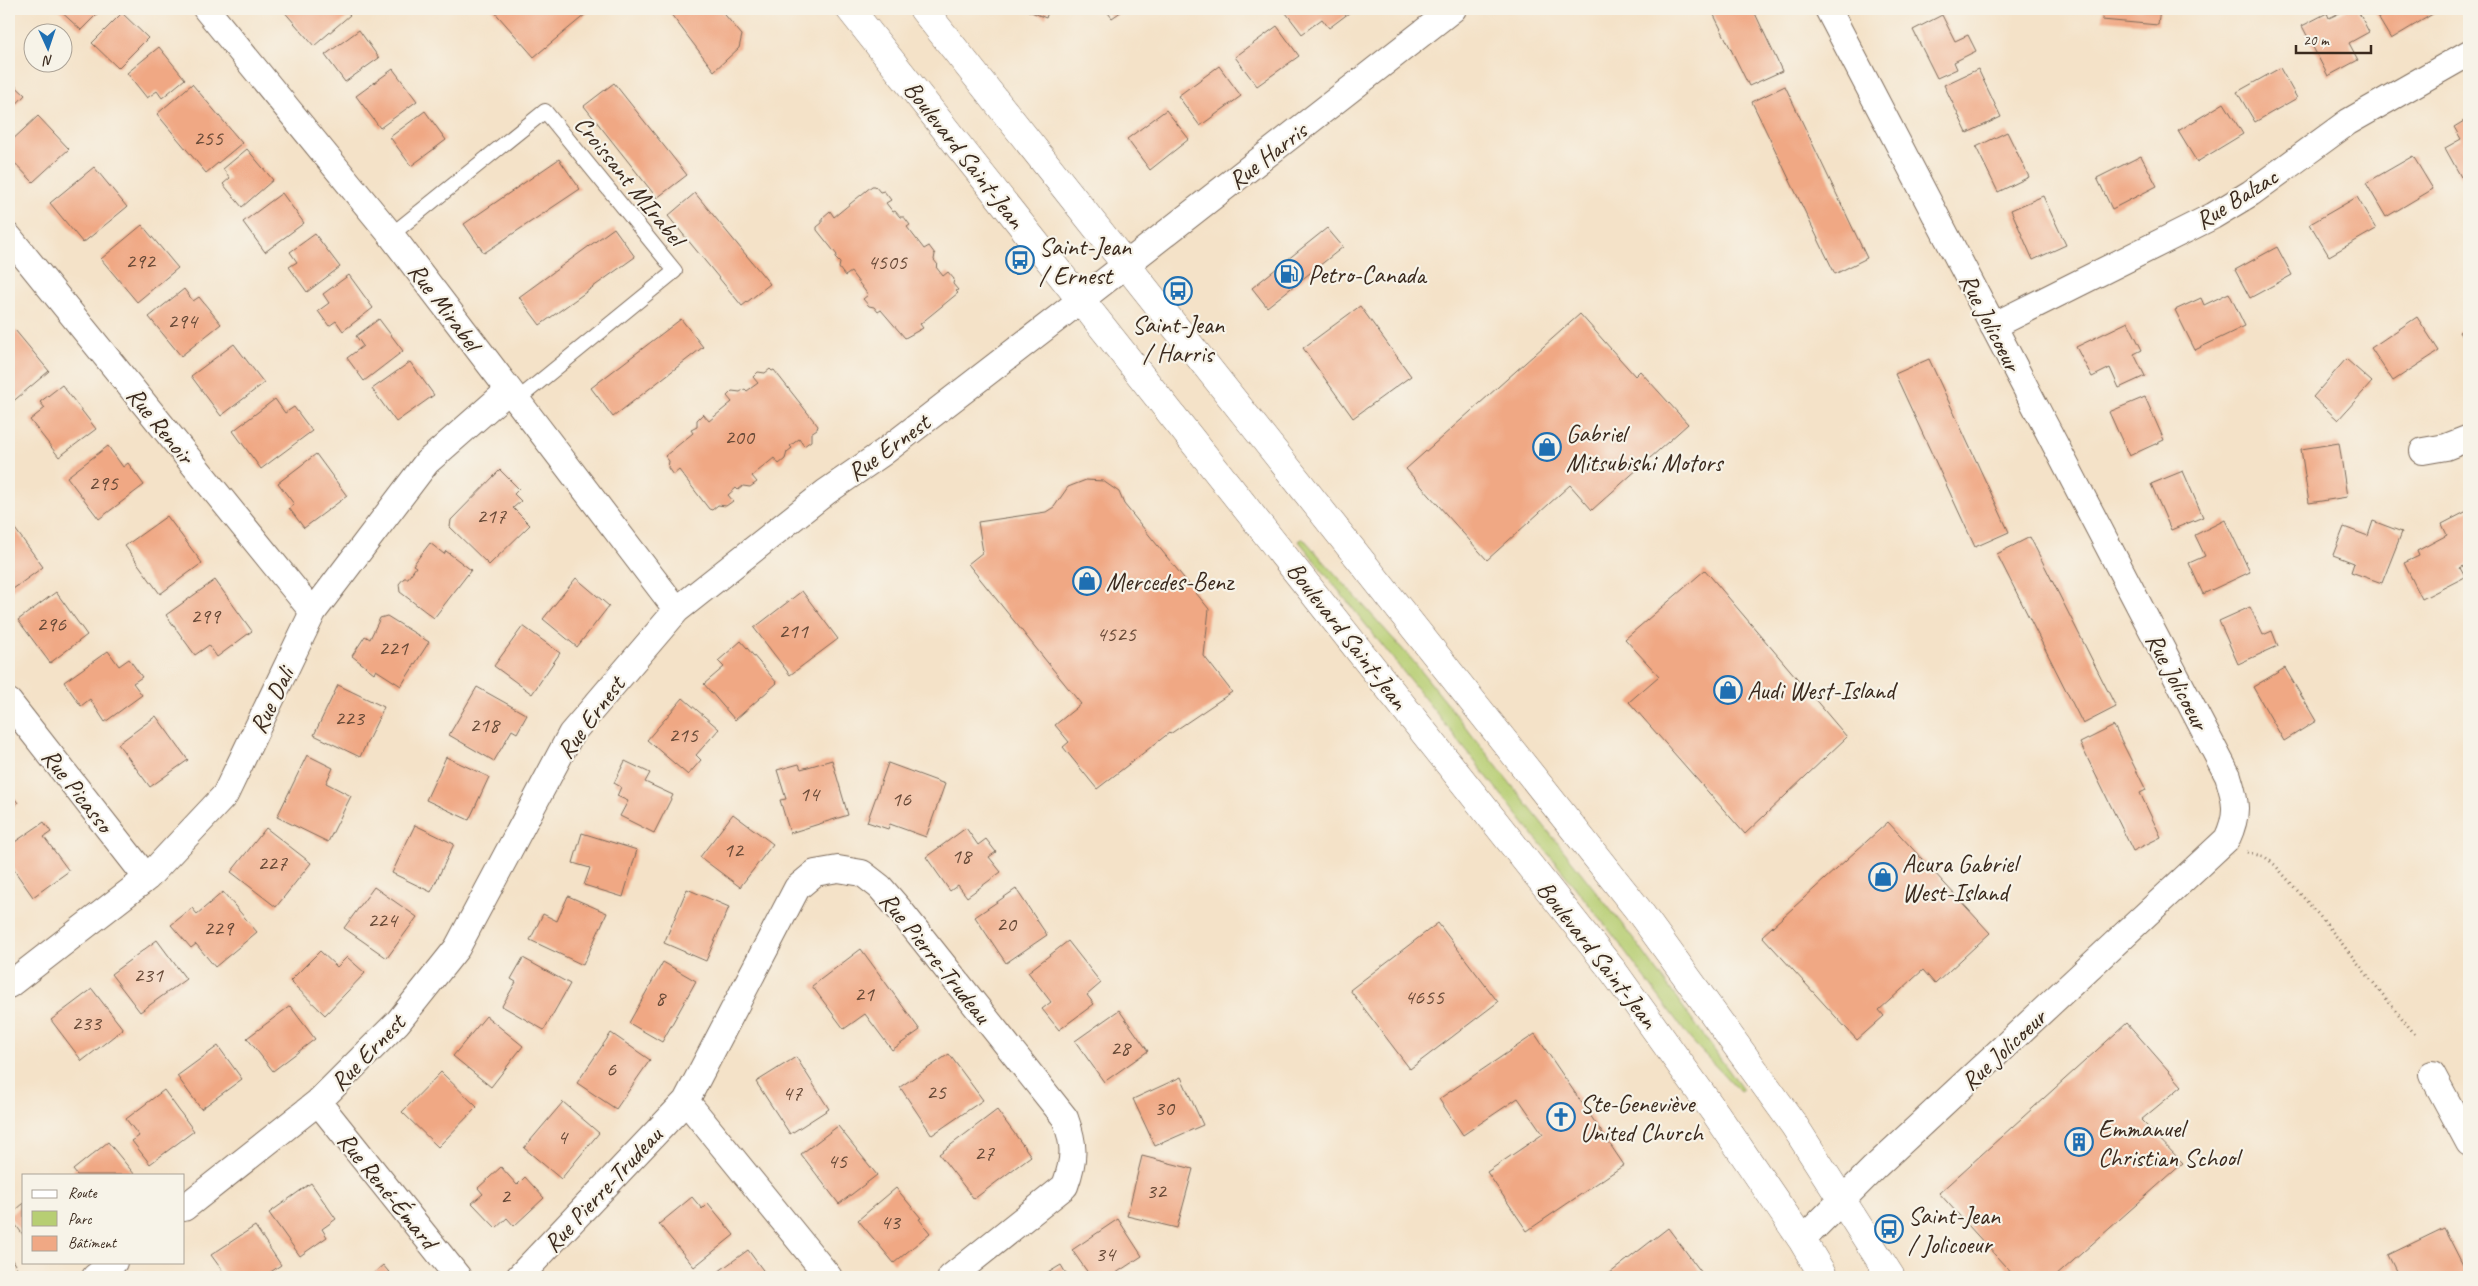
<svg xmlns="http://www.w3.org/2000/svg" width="2478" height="1286" font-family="Caveat,sans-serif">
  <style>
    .green { fill: #b7ce73; stroke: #797c48 }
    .building { fill: #f0a884 }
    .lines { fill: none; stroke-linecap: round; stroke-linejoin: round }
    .service-casing { stroke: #7c6a5a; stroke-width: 16 }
    .minor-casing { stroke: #7c6a5a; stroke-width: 28 }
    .secondary-casing { stroke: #7c6a5a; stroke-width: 29 }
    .path { stroke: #7c6a5a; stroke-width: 3; stroke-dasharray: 1 4; stroke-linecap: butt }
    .service { stroke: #fff; stroke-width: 14 }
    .minor { stroke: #fff; stroke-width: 26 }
    .secondary { stroke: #fff; stroke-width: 28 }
    .labels { text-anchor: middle; stroke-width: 4.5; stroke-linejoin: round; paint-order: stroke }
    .number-label { font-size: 22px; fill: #684a38 }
    .street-label { font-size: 25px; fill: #3b2a1e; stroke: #f7f3e8 }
    .poi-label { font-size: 25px; fill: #3b2a1e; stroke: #f7f3e8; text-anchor: start }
  </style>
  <rect width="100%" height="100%" fill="#f7f3e8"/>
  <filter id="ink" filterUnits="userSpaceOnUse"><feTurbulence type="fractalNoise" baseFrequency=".02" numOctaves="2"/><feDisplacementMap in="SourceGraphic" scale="10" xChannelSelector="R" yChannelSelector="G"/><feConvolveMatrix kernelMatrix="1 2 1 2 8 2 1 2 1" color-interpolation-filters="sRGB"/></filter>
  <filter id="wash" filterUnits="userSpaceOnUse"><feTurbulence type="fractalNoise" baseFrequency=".0096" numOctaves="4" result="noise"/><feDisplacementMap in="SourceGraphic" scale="20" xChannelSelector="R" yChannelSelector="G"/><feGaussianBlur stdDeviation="1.12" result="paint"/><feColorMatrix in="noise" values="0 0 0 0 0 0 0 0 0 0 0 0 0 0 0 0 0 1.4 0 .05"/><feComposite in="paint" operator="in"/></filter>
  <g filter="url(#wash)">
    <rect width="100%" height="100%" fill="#f4e2c8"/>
    <path class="green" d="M1303,538l111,124 219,276 110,152 -3,2 -49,-52 -81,-109 -311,-390z"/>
    <g id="blocks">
      <path class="building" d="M58,9h44l-21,21z
        M282,9h62l6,6 -36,31z
        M492,9h100l-58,48z
        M667,9h53l22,26 -3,13 -25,23z
        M1024,9h25l-3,9z
        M1105,9h20l-13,9z
        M1283,9h68l2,1 -24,18 -7,-9 -20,15z
        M1711,9h42l29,62 -33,15z
        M2103,9h57l-2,16 -56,-5z
        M2348,9h9l12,23 -20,11 9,17 -30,16 -26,-50 25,-13 2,5z
        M2373,9h62l1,3 -45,27z
        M122,13l26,25 -30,30 -26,-25z
        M1942,15l13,26 13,-6 8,16 -22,11 3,7 -20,9 -24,-48z
        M1277,26l22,30 -42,30 -22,-29z
        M359,30l20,28 -34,24 -20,-27z
        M159,47l26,32 -23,19 -5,-7 -10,7 -20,-25z
        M1219,66l22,30 -41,30 -22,-30z
        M2280,68l17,30 -42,24 -18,-30z
        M393,69l24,32 -37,27 -24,-32z
        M1978,69l23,48 -34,16 -23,-48z
        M9,80l16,15 -16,17z
        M614,83l73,92 -30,23 -73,-92z
        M192,84l50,59 -36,30 -49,-59z
        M1785,86l82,172 -32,16 -83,-172z
        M2224,103l19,31 -46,28 -19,-31z
        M1166,110l23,29 -39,31 -23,-31z
        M425,111l21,29 -35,26 -21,-29z
        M38,116l31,33 -36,33 -24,-25v-14z
        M2469,118v54l-8,5 -16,-29 16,-9 -7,-12z
        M2007,132l22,45 -31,15 -22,-45z
        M247,149l26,31 -31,27 -19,-23 7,-6 -7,-9z
        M2141,156l16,30 -45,23 -15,-31z
        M2413,156l20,33 -47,28 -20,-34z
        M559,159l21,30 -96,64 -20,-29z
        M94,167l33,40 -44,36 -33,-40z
        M872,186h3l5,6 4,-1 7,9 -5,3 7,9 2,-1 5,6h4l6,8 -3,2 17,22 5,-3 6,8 -1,6 4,5 -2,2 7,9 5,-4 6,7 -1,5 5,6 -2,1 2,2 -38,31 3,4 -18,10 -24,-28 -3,2 -4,-5 -5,-1 -6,-7 5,-4 -17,-23 -6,4 -6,-8 1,-5 -5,-5 2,-3 -20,-25v-3l5,-4v-5l8,-7 4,6z
        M282,193l22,30 -39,29 -22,-30z
        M695,193l75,91 -28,22 -74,-90z
        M2043,196l23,49 -33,15 -22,-50z
        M2357,197l19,32 -47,27 -19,-32z
        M142,225l36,43 -41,34 -36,-43z
        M614,228l21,29 -95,68 -21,-28z
        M1327,228l16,19 -76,60 -15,-19z
        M315,234l25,33 -33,25 -18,-25 8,-5 -7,-10z
        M2277,247l15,28 -42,23 -15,-28z
        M349,275l24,33 -30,23 -7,-10 -7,5 -11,-15 11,-8 -6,-9z
        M184,289l9,12 6,-4 22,27 -40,32 -32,-39z
        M2229,293l16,33 -50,24 -20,-40 26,-12 3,7z
        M1360,306l51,70 -58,42 -50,-70z
        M1580,314l55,62 5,-5 48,53 -96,86 -22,-25 -83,75 -81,-91z
        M2417,317l22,34 -46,30 -22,-33z
        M379,319l24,32 -39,30 -17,-23 16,-12 -7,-10z
        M681,319l22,28 -90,70 -22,-29z
        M2128,322l14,28 -8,4 11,22 -26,12 -9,-20 -18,9 -16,-30z
        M2469,326v22l-10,-16z
        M15,330l34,41 -39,33 -1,-69z
        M234,344l30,39 -43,33 -30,-40z
        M1929,359l80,173 -34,15 -80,-173z
        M2346,359l26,23 -34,38 -25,-23z
        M410,362l24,33 -38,27 -24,-33z
        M770,369l2,2 2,-1 44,56 -1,3 -6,4v8l-7,5 -5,-7 -9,7 2,2 -5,4 -2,7 -6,5 -5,-6 -22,18 5,6 -7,5 -7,-1 -5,4 -2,-2 -8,7 5,6 -7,5 -8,-1 -6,5 -3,-1 -30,-39 -6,5 -5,-7 1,-7 -4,-5 28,-23 -2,-3 6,-3v-7l6,-6 6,7 23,-19 -5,-6 5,-5 8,1 5,-3 2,2 11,-8 -5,-6 5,-5 7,1z
        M62,385l34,44 -37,28 -29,-37 15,-12 -5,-6z
        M2145,397l19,43 -35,16 -20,-44z
        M275,399l10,14 9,-6 18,24 -51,38 -28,-38z
        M2339,443l8,54 -38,6 -8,-54z
        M108,446l15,21 5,-4 16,22 -45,34 -32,-42z
        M316,454l31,42 -43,32 -15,-20 5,-4 -16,-21z
        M500,470l19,19 -5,5 7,7 -8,7 17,17 -41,40 -39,-38 1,-7z
        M2183,471l20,46 -32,13 -20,-46z
        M1086,480l17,1 16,11 5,12 85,105 -5,47 28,36 -62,42 -1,-1 -72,56 -34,-42 6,-5 -14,-17 26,-21 -113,-140 15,-12 -5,-30 68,-10 8,-5 14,-20z
        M2469,510v53l-9,5 5,9 -43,22 -18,-36 15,-7 -2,-5 30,-16 -5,-11z
        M167,516l35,47 -42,31 -35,-48z
        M2225,520l25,52 -47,22 -14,-31 16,-7 -10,-21z
        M2373,521l29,11 -20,51 -31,-11 3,-9 -21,-8 11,-28 24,9z
        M10,522l33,45 -34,25v-69z
        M2030,537l86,170 -33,17 -86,-170z
        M430,543l14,11 2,-3 25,19 -37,48 -34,-26 -1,-8 5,-6h4l8,-11 -3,-2z
        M1705,570l142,167 -102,97 -116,-132 30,-26 -34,-37z
        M576,578l33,28 -32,41 -34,-28z
        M215,580l37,51 -35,26 -8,-12 -14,10 -29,-40z
        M802,591l36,48 -48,36 -36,-47z
        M56,592l31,43 -37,28 -32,-43z
        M2250,607l13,28 9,-4 6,15 -40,18 -19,-43z
        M387,616l42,26 -28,44 -25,-16 -2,3 -22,-17 13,-20 5,3 10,-21z
        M523,626l37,27 -28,41 -38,-28z
        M741,641l36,42 -42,37 -31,-36 20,-17 -6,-6z
        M108,651l11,15 10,-7 13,18 -9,6 9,12 -37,27 -15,-23 -9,7 -17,-24z
        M2285,668l31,53 -32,20 -31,-54z
        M338,685l46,22 -24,50 -46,-22z
        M477,687l50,28 -10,18 -5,-3 -18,31 -45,-26z
        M683,698l36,31 -23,26 5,5 -13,15 -41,-35z
        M156,716l32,44 -38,27 -32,-43z
        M2114,726l32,64 -6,3 21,44 -28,14 -53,-108z
        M307,755l26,13 -7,15 25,13 -23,46 -51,-25z
        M446,757l43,20 -20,43 -43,-20z
        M832,760l16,55 -58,18 -10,-33 6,-1 -9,-29 22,-6 2,5z
        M625,761l25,12 -5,9 28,13 -19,38 -34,-17 8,-15 -11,-5 4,-9 -7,-4z
        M888,763l57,21 -19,53 -36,-13 -2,5 -21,-7z
        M9,791l9,12 -9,7z
        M733,814l40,30 -33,43 -40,-30z
        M44,822l7,10 -7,5 25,34 -36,26 -24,-34v-17z
        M1888,822l102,111 -55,51 -12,-14 -44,40 5,6 -27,24 -95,-104z
        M415,825l39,19 -23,48 -39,-19z
        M266,828l45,35 -35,44 -45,-35z
        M966,828l12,17 8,-6 10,13 -7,5 12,15 -34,25 -9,-12 -8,6 -24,-34z
        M582,833l55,17 -14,47 -39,-12 6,-17 -17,-5z
        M374,887l43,30 -30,41 -43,-30z
        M687,889l42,18 -23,54 -42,-18z
        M1016,889l31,46 -41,28 -31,-46z
        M223,892l34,40 -42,35 -19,-23 -5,4 -20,-23 21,-17 5,6z
        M568,896l39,17 -24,52 -53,-25 13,-26 14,7z
        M1438,923l60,79 -88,67 -60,-79z
        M157,940l29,39 -46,33 -29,-38z
        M1068,941l33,42 -14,12 7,9 -35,26 -17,-21 9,-7 -23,-30z
        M861,949l59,81 -28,20 -27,-36 -21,15 -32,-43z
        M320,951l17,16 10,-10 18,16 -40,42 -35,-34z
        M523,958l47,26 -26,46 -42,-24 14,-24 -5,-3z
        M663,962l33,19 -34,61 -33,-19z
        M92,989l31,40 -41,32 -31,-41z
        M290,1006l25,33 -42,32 -26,-33z
        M1119,1010l29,41 -44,31 -29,-41z
        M486,1016l37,30 -32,41 -38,-31z
        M2127,1023l55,63 -41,34 42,43 -128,114h-40l-76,-84z
        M611,1033l39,27 -34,49 -39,-26z
        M1535,1034l89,131 -97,66 -40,-59 56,-38 -25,-36 -55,37 -24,-36z
        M218,1046l24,33 -41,30 -24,-33z
        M949,1054l34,46 -51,35 -32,-48z
        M796,1057l33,52 -39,25 -34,-52z
        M441,1072l36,35 -39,40 -36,-35z
        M1181,1077l22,48 -48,21 -22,-47z
        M164,1090l30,41 -44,33 -18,-23 7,-5 -13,-17z
        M563,1102l36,31 -38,46 -37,-31z
        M997,1110l34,46 -57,43 -35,-45z
        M838,1126l39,49 -38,29 -38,-50z
        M108,1142l27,33h-58l-4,-5z
        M1142,1156l51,13 -16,59 -50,-12z
        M501,1167l16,18 8,-8 19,21 -30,28 -7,-8 -11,10 -24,-25 11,-9 -5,-6z
        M311,1183l25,36 -14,10 5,8 -27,19 -31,-43z
        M896,1188l25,30 -2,1 11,14 -36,30 -36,-43z
        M692,1197l10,12 6,-6 26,32 -40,32 -35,-43z
        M24,1203v33l-15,-20z
        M1118,1219l24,37 -32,21h-19l-19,-27z
        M255,1226l26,39 -18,12h-36l-16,-22z
        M1668,1228l37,49h-100z
        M2444,1228l25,49h-70l-11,-22z
        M748,1250l20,27h-57z
        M9,1255l9,15 -9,6z
        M383,1265l10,12h-24z
        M1061,1265l7,12h-27z"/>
    </g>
  </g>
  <g filter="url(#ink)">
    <use href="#blocks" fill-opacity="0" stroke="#7c6a5a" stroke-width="1"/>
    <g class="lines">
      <defs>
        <path id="service" d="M391,235l154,-124 130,160 -158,129"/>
        <path id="minor" d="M206,9l185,226 286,375
          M9,237l304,375
          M1993,326l220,-110 38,-23 97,-71 121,-69
          M2423,451l23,-4 23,-9
          M9,702l138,176
          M9,985l138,-107 78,-83 88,-183 114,-150 82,-72
          M2432,1074l37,69
          M686,1101l143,176
          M318,1102l140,175
          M184,1208l134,-106 80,-80 59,-74 114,-214 106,-124 149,-118 58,-40 175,-135 394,-308
          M1802,1240l72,-72 353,-329c12,-26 9,-37 1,-63l-400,-767
          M95,1277l19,-15
          M519,1277l167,-176 111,-213 18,-15 23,-4 24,4 18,14 19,22 166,209c10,27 10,40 0,68l-114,91"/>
        <path id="secondary" d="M850,9l764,963 102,142 86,126 22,37
          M923,9l716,902 155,214 97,152"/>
      </defs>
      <use href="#service" class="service-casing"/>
      <use href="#minor" class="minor-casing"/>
      <use href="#secondary" class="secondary-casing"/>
      <path class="path" d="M2247,852l18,5 10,8 48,55 94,117"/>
      <use href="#service" class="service"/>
      <use href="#minor" class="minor"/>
      <use href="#secondary" class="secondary"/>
    </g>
  </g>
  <defs>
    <symbol id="bus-ring" viewBox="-11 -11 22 22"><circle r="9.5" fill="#f7f3e8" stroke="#1f6fb2" stroke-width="1.5"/><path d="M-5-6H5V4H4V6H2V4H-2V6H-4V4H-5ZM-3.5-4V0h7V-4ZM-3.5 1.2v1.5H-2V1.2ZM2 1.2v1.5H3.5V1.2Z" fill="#1f6fb2"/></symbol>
    <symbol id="fuel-ring" viewBox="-11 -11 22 22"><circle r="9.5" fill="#f7f3e8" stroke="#1f6fb2" stroke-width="1.5"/><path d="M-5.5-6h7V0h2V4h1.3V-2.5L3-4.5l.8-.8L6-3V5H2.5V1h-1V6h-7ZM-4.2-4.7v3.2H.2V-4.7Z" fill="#1f6fb2"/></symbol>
    <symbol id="shop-ring" viewBox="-11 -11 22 22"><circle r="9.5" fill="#f7f3e8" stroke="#1f6fb2" stroke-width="1.5"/><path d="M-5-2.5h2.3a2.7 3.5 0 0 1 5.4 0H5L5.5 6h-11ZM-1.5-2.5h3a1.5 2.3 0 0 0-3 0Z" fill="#1f6fb2"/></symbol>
    <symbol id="church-ring" viewBox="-11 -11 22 22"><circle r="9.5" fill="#f7f3e8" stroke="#1f6fb2" stroke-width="1.5"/><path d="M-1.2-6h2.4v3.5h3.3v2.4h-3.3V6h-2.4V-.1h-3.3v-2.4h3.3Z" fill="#1f6fb2"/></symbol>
    <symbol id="building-ring" viewBox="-11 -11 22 22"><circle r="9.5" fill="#f7f3e8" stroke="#1f6fb2" stroke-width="1.5"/><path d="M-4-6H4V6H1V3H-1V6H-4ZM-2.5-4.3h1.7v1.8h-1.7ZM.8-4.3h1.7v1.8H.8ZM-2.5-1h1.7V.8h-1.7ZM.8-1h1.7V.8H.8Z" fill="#1f6fb2"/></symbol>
  </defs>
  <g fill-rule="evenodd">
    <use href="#bus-ring" x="1004" y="244" width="32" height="32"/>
    <use href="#fuel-ring" x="1273" y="258" width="32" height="32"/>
    <use href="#bus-ring" x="1162" y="275" width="32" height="32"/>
    <use href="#shop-ring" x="1531" y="431" width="32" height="32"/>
    <use href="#shop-ring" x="1071" y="565" width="32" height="32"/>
    <use href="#shop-ring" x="1712" y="674" width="32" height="32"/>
    <use href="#shop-ring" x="1867" y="861" width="32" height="32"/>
    <use href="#church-ring" x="1545" y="1101" width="32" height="32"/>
    <use href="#building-ring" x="2063" y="1126" width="32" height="32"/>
    <use href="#bus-ring" x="1873" y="1213" width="32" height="32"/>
  </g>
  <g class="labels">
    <g class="number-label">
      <text x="208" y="145">255</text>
      <text x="140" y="268">292</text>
      <text x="887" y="269">4505</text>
      <text x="182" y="328">294</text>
      <text x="739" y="444">200</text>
      <text x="103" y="490">295</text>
      <text x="491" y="523">217</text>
      <text x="205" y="623">299</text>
      <text x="51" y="631">296</text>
      <text x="793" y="638">211</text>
      <text x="1116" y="641">4525</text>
      <text x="393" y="655">221</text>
      <text x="349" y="725">223</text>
      <text x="484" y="732">218</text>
      <text x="683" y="742">215</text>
      <text x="809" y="801">14</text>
      <text x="901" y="806">16</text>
      <text x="733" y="857">12</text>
      <text x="961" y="863">18</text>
      <text x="272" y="870">227</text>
      <text x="382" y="927">224</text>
      <text x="1006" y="931">20</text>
      <text x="218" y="935">229</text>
      <text x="148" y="982">231</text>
      <text x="864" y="1001">21</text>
      <text x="1424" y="1004">4655</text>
      <text x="660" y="1005">8</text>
      <text x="86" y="1030">233</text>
      <text x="1120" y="1055">28</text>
      <text x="611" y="1076">6</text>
      <text x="936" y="1099">25</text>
      <text x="792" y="1100">47</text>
      <text x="1164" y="1115">30</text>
      <text x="562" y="1144">4</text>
      <text x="984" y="1160">27</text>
      <text x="837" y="1168">45</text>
      <text x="1156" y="1198">32</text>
      <text x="505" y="1203">2</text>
      <text x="890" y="1229">43</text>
      <text x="1105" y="1261">34</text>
    </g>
    <g class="street-label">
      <text transform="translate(965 154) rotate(52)" y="9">Boulevard Saint-Jean</text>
      <text transform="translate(1267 155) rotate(-38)" y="9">Rue Harris</text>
      <text transform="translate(630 180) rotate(51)" y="9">Croissant MIrabel</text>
      <text transform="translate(2236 198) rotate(-32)" y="9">Rue Balzac</text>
      <text transform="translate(445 306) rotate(53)" y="9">Rue Mirabel</text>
      <text transform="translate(1991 322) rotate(63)" y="9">Rue Jolicoeur</text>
      <text transform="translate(161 425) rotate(51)" y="9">Rue Renoir</text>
      <text transform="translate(888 447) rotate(-36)" y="9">Rue Ernest</text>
      <text transform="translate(1348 635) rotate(52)" y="9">Boulevard Saint-Jean</text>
      <text transform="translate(2178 681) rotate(62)" y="9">Rue Jolicoeur</text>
      <text transform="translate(271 700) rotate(-64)" y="9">Rue Dali</text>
      <text transform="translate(590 717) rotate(-53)" y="9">Rue Ernest</text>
      <text transform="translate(78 790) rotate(52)" y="9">Rue Picasso</text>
      <text transform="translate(1598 954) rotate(52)" y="9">Boulevard Saint-Jean</text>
      <text transform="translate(936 957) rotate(51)" y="9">Rue Pierre-Trudeau</text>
      <text transform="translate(2003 1049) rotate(-43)" y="9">Rue Jolicoeur</text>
      <text transform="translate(367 1052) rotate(-46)" y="9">Rue Ernest</text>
      <text transform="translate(602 1189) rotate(-47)" y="9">Rue Pierre-Trudeau</text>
      <text transform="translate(388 1190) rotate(51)" y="9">Rue René-Émard</text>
    </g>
    <g class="poi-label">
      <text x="1039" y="255">Saint-Jean<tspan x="1039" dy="29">/ Ernest</tspan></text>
      <text x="1308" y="283">Petro-Canada</text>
      <text x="1178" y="333" text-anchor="middle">Saint-Jean<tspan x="1178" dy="29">/ Harris</tspan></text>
      <text x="1566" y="442">Gabriel<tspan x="1566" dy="29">Mitsubishi Motors</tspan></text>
      <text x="1106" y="590">Mercedes-Benz</text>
      <text x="1747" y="699">Audi West-Island</text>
      <text x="1902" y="872">Acura Gabriel<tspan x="1902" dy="29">West-Island</tspan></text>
      <text x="1580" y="1112">Ste-Geneviève<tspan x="1580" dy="29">United Church</tspan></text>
      <text x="2098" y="1137">Emmanuel<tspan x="2098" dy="29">Christian School</tspan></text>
      <text x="1908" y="1224">Saint-Jean<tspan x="1908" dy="29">/ Jolicoeur</tspan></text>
    </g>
  </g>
  <rect width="2478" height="1286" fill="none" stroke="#f7f3e8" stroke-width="30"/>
  <rect x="22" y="1174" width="162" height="90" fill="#f7f3e8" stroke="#aca397"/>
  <rect x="32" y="1190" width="25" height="8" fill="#ffffff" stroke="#aca397"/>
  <text x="68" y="1198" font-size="15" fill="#3b2a1e">Route</text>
  <rect x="32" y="1211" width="25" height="15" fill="#b7ce73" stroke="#aca397"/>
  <text x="68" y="1224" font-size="15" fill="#3b2a1e">Parc</text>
  <rect x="32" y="1236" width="25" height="15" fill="#f0a884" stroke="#aca397"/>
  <text x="68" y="1248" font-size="15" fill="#3b2a1e">Bâtiment</text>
  <g transform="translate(48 48) rotate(177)"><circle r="24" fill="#f7f3e8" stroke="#aca397"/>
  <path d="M0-4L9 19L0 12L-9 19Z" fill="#1f6fb2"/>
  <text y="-8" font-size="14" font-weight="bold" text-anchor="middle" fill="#3b2a1e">N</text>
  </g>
  <path d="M2296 45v8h75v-8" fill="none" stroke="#3b2a1e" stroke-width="2.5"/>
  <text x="2303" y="45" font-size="15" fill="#3b2a1e" stroke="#f7f3e8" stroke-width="4" paint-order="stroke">20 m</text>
</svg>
